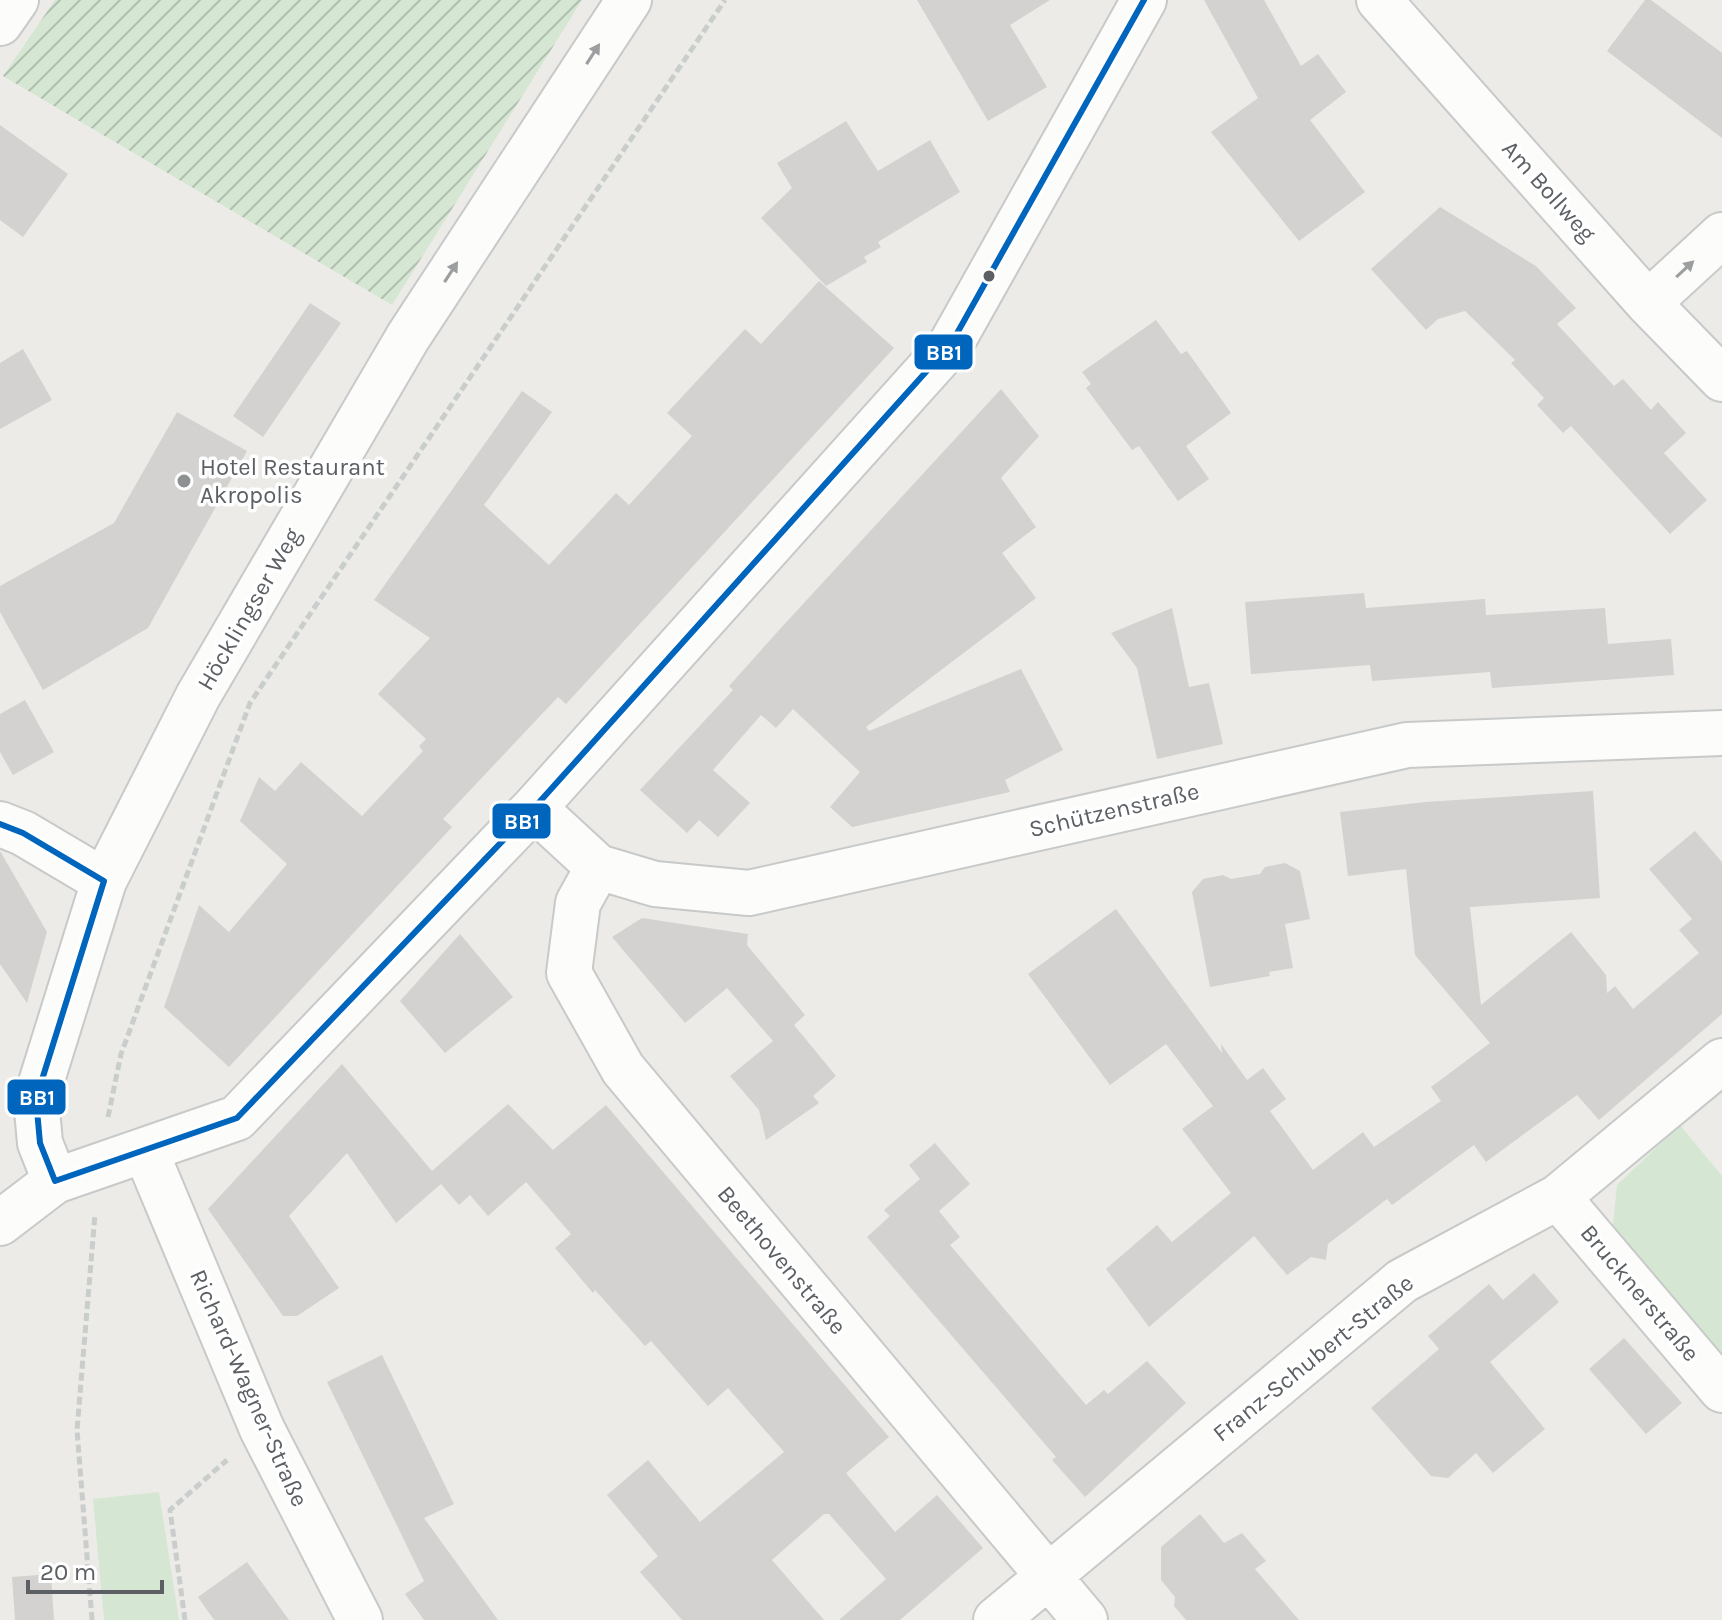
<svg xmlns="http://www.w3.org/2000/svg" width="1722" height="1620" font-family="Karla,sans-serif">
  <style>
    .grass { fill: #d5e7d3 }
    .garden { fill: url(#garden-furrows) }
    .building { fill: #d3d2d0 }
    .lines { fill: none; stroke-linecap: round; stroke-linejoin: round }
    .minor-casing { stroke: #c8c9c9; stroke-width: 48 }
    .path { stroke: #c9cdcb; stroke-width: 5; stroke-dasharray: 8 4; stroke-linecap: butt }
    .minor { stroke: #fcfcfb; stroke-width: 44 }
    .bus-1-casing { stroke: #fff; stroke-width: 12 }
    .bus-1 { stroke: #0065bd; stroke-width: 6 }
    .oneway { fill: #9c9ea0 }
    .bus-dot { fill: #5c6064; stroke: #fff; stroke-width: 3 }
    .poi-dot { fill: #8e9192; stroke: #fff; stroke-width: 3 }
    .labels { text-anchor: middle; stroke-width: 7; stroke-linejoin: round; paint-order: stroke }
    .street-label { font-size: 24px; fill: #5c6064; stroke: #fff }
    .poi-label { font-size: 24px; fill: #5c6064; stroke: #fff; text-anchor: start }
    .line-badge { stroke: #fff; stroke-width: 3 }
    .badge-label { font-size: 22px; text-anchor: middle; font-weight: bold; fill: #fff }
  </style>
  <defs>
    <pattern id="garden-furrows" width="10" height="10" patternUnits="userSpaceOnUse" patternTransform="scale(2)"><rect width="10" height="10" fill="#d5e7d3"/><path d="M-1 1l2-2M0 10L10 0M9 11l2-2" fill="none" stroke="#b0bfaf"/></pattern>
  </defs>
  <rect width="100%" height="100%" fill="#ecebe7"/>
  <path class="grass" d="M1680,1125l42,51v189l-110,-131 5,-49z
    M159,1492l20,128h-75l-11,-121z"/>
  <path class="garden" d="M55,0h527l-190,305 -389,-229z"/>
  <path class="building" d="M917,0h133l-40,25 37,62 -59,34z
    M1204,0h60l37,66 17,-12 28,38 -36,28 55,72 -66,49 -88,-109 47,-34z
    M1645,0h6l71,53v85l-115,-87z
    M846,121l32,50 52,-31 30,52 -82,50 3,5 -17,10 3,5 -41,24 -65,-68 31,-30 -15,-25z
    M0,125l68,49 -45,63 -23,-17z
    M1440,207l96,59 40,42 -19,16 57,62 9,-7 28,31 7,-8 28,31 -22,20 43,47 -37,34 -99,-108 -8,7 -26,-28 7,-7 -33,-35 4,-3 -50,-49 -27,8 -12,11 -55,-61z
    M819,281l75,67 -328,356 -8,-7 -115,122 9,8 -223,240 -65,-60 35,-102 30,27 58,-68 -47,-43 19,-44 16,14 26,-29 61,54 61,-65 -4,-5 7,-7 -48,-45 52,-56 -56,-38 148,-209 30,21 -68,93 65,60 67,-72 13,12 63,-69 -25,-23 78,-84 16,15z
    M310,303l31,20 -78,114 -30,-21z
    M1156,320l25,34 6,-3 44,62 -45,33 23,33 -31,22 -39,-55 -7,4 -46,-62 5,-4 -9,-12z
    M23,349l29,51 -52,29v-66z
    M1001,389l38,47 -38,42 35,49 -34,26 34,45 -170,129 3,4 152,-62 42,81 -58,30 5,12 -158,35 -22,-20 30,-35 -67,-63 -17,19 -15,-13 -48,55 37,33 -32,34 -19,-17 -12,13 -47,-43 93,-100 -4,-4 51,-57z
    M177,412l70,39 -99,177 -105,62 -43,-78v-26l114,-63z
    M1364,593l2,15 119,-9 1,16 119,-7 3,36 63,-5 3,36 -182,13 -2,-16 -118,9 -2,-16 -119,9 -6,-72z
    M1172,608l17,79 20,-4 14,61 -66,15 -20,-91 -26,-35z
    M25,700l29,52 -41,23 -13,-23v-38z
    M1593,791l7,107 -130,9 11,98 90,-73 35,43 1,18 8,-7 18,23 66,-56 -20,-23 13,-11 -43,-50 46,-38 27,31v152l-123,106 -22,-25 -91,67 -12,-17 -82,60 -5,-6 -59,45 -2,16 -15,-3 -24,18 -33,-39 -105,91 -43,-58 51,-44 15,17 59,-49 -49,-64 31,-23 -47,-62 -56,41 -82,-111 88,-65 106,144 -1,-9 26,36 16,-12 23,31 -16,12 43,59 50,-38 11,15 67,-46 -10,-14 59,-44 -75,-88 -9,-86 -58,7 -8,-64 85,-10z
    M0,851l47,81 -20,71 -27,-39z
    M1285,863l15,8 10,48 -25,5 8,44 -24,4 1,4 -60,11 -18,-95 11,-13 20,-4 8,4 29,-5 5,-7z
    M642,918l106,16 -1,11 58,70 -11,10 42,51 -23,20 6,7 -53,37 -7,-30 -29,-34 43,-35 -46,-53 -42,35 -73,-86z
    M460,934l53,63 -68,56 -45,-52z
    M342,1064l90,107 76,-67 45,46 53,-45 283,332 -43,36 49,59 42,-37 46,53 -83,72h-61l47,-41 -57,-65h-5l-52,46 52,60h-142l-42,-48 18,-16 -51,-61 41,-35 52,62 84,-70 -56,-64 -20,18 -57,-65 -6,5 -50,-56 -2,3 -38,-45 16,-14 -45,-52 -38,34 -18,-21 -11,10 -18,-21 -45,39 -49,-70 -58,63 50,72 -42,28h-14l-75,-107z
    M935,1143l35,41 -31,27 21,26 -10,8 136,160 18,-15 4,4 39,-33 39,42 -101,94 -33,-37 4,-3 -189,-220 23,-21 -6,-6 36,-31 -11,-14z
    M1534,1273l25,29 -69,60 55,67 -52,44 -17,-20 -28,25 -17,-2 -60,-68 68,-59 -11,-13 61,-52 14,16z
    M1624,1338l58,65 -36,31 -57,-65z
    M382,1355l72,149 -30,14 74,102h-74l-19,-26 19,-13 -97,-199z
    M1200,1514l24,29 18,-10 24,28 -11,8 44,51h-113l-12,-14 1,-9 -14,-17v-33z
    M247,1562l42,58h-75l-16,-23z
    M51,1574l3,46h-39l-3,-43z"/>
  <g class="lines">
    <defs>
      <path id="minor" d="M1379,0l269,303 74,76
        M0,23l16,-23
        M1648,303l74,-68
        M534,808l64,59 57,17 94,9 658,-148 315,-12
        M0,824l23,9 81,48
        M598,867l-20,36 -9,70 54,96 462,551
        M146,1152l116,277 98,191
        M55,1181l-15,-38 -4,-44 68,-218 94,-185 210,-359 221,-337
        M1558,1197l164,193
        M0,1223l55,-42 182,-63 297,-310 417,-464 193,-344
        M996,1620l406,-339 156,-84 164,-136"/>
    </defs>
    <use href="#minor" class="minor-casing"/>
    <path class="path" d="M108,1117l13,-63 129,-351 475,-703
      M92,1620l-15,-190 18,-216
      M185,1620l-15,-110 57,-50"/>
    <use href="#minor" class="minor"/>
    <defs>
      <path id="bus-1" d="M0,824l23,9 81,48 -68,218 4,44 15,38 182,-63 297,-310 417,-464 193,-344"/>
    </defs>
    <use href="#bus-1" class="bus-1-casing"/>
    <use href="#bus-1" class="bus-1"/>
  </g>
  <defs><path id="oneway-solid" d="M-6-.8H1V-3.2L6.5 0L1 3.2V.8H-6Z" transform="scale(2)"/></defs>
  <g class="oneway">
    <use href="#oneway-solid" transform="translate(593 54) rotate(-57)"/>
    <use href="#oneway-solid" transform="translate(1685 269) rotate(-43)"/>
    <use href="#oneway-solid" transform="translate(451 272) rotate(-57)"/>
  </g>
  <circle class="bus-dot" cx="989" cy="276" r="7"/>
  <circle class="poi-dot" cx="184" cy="481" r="8"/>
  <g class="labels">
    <g class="street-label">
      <text transform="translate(1549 191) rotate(48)" y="8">Am Bollweg</text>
      <text transform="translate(249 609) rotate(-60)" y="8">Höcklingser Weg</text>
      <text transform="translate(1114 810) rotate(-13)" y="8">Schützenstraße</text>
      <text transform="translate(782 1260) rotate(50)" y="8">Beethovenstraße</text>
      <text transform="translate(1640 1293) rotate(50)" y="8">Brucknerstraße</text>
      <text transform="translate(1313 1358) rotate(-39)" y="8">Franz-Schubert-Straße</text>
      <text transform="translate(249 1388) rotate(66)" y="8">Richard-Wagner-Straße</text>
    </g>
    <g class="poi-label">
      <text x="200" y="475">Hotel Restaurant<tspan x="200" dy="28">Akropolis</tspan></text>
    </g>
  </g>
  <g class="line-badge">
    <rect x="913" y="333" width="61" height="38" rx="8" fill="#0065bd"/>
    <rect x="491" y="802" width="61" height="38" rx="8" fill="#0065bd"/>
    <rect x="6" y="1078" width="61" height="38" rx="8" fill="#0065bd"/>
  </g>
  <g class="badge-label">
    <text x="944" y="360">BB1</text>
    <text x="522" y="829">BB1</text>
    <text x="37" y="1105">BB1</text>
  </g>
  <path d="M28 1580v12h134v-12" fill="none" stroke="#5c6064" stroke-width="4"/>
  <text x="40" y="1580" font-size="24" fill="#5c6064" stroke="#ffffff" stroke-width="6" paint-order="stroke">20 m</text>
</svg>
